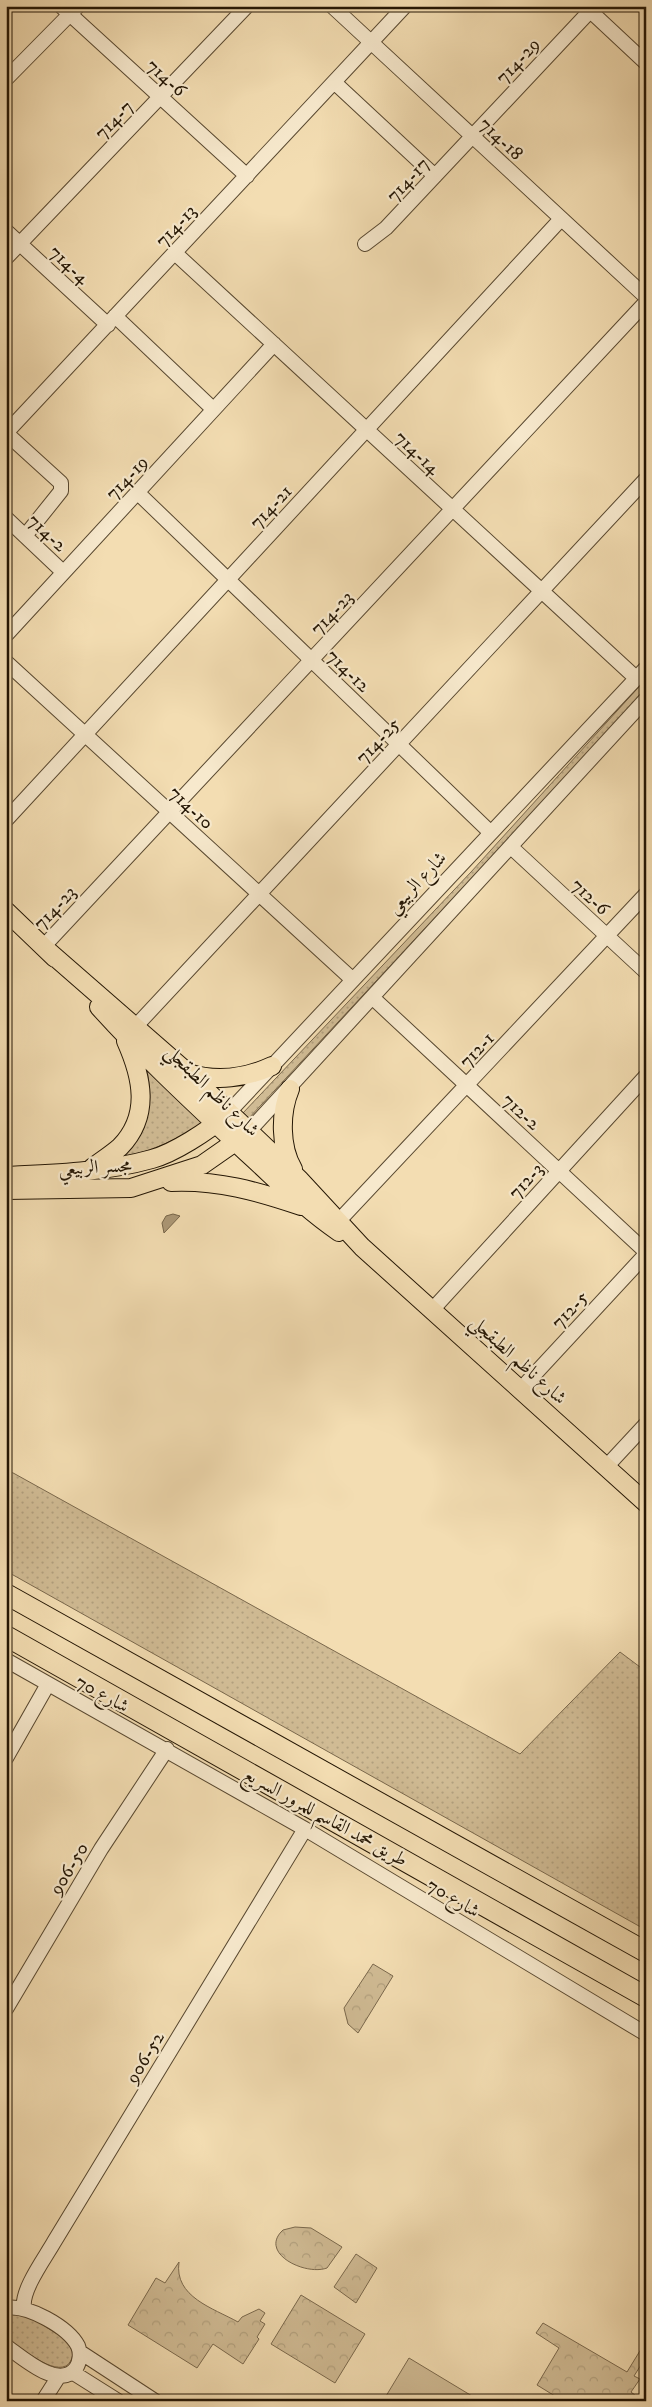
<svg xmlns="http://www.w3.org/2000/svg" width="652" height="2407" font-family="'IM FELL DW Pica',Amiri,serif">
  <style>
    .grass { fill: url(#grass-dots); stroke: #7a684c }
    .park { fill: url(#park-crowns); stroke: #7a684c }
    .pitch { fill: #d0bb94; stroke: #7a684c }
    .water { fill: #ad9977; stroke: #766549 }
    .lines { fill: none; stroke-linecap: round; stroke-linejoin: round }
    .minor-casing { stroke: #584830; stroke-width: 16 }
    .major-casing { stroke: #241604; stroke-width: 20 }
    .highway-casing { stroke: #241604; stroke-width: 22 }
    .minor { stroke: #f7e9cd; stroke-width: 14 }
    .major { stroke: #f3ddb2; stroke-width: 18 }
    .highway { stroke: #f3ddb2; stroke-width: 20 }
    .labels { text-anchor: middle; stroke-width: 4.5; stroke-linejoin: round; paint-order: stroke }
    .street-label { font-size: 19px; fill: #241604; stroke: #f7e9cd }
  </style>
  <defs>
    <pattern id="grass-dots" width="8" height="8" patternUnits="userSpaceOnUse" patternTransform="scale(1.25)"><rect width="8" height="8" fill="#d0bb94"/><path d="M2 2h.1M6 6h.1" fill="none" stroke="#b2a07e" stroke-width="1.8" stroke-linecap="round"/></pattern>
    <pattern id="park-crowns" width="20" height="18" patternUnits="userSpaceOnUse" patternTransform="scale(1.25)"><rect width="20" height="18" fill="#d0bb94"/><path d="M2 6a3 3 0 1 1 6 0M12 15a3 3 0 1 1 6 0" fill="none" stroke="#b2a07e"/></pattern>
  </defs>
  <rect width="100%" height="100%" fill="#f3ddb2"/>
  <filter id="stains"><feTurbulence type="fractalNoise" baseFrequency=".004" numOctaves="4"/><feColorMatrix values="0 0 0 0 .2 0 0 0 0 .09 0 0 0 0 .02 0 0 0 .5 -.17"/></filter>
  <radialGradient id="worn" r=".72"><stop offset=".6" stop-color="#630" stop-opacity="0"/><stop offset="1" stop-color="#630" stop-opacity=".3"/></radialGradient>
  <path class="grass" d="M646,679v11l-397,428 -7,-4 229,-242z
    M147,1070l58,51c-26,18 -52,30 -82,36 25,-29 31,-50 24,-87z
    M6,1469l514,285 100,-102 20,15 6,-6v269l-640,-359z
    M12,2314l15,1 40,25 6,13c-5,35 -50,-4 -64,-13l-3,-3v-18z"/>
  <path class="park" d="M373,1964l20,12 -35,57 -10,-9 -4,-16z
    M295,2227l16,1 31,19 -15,21c-22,8 -69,-15 -44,-38z
    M356,2254l21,14 -21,35 -22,-16z
    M179,2262c-5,35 34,46 59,60l4,-5 17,-8 6,4 -5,8 5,3 -8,13 2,2 -16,25 -30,-20 -16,24 -69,-43 28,-47 9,5z
    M301,2295l64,39 -30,49 -64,-39z
    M543,2323l84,49 19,-31v16l-12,19 6,3 -9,13 5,4 -3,5h-70l-26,-16 22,-37 -23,-15z"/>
  <path class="pitch" d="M409,2358l68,41 -1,2h-93z"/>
  <path class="water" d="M173,1214l7,2 -16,17 -2,-10 4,-7z"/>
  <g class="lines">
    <defs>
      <path id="minor" d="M61,6l186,170
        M332,6l314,291
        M585,6l61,57
        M6,79l72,-73
        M334,82l101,94
        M6,231l102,94
        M365,244l21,-16 204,-217
        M175,253l461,425
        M6,258l241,-252
        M115,316l98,93
        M6,433l399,-427
        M6,433l55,50v8l-36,45
        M137,492l354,341
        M6,518l57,54
        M6,635l268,-291
        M6,662l347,318
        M6,820l555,-601
        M511,847l135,125
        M44,946l602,-644
        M373,998l273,254
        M136,1026l510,-547
        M229,1112l417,-444
        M249,1131l397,-432
        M333,1227l313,-333
        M433,1309l213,-233
        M520,1390l126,-136
        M607,1466l39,-42
        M6,1660l299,169 341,205
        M6,1758l42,-74
        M6,2009l95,-160 66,-100
        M6,2308c21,-4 62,19 72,38 3,7 2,16 -2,22 -17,23 -54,-11 -70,-22
        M24,2308c-3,-18 21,-50 30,-66l251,-413
        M80,2352l75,49
        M72,2372l46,29
        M43,2401l16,-25"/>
      <path id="major" d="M6,911l49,47
        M47,950l141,123 112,107 62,67 284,256
        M99,1007c46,51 97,98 147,145 30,27 59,57 93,80
        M188,1073c28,9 58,5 84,-7
        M290,1089c-10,24 -10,58 3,80
        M92,1168c9,-7 19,-13 28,-21 31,-32 22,-70 6,-106
        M6,1176c48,-2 100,-4 146,-17 22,-6 56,-28 73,-43
        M171,1182c48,-2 85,9 130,24
        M6,1190l125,-2 71,-23 43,-30"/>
      <path id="highway" d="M6,1594l640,358
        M6,1636l640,361"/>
    </defs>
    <use href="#minor" class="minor-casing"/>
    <use href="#major" class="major-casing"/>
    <use href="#highway" class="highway-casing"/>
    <use href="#minor" class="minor"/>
    <use href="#major" class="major"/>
    <use href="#highway" class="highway"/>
  </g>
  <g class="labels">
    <g class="street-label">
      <text transform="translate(517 60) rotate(-47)" y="7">714-29</text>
      <text transform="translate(167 77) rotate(42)" y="7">714-6</text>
      <text transform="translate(113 119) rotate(-46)" y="7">714-7</text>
      <text transform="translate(502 138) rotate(43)" y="7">714-18</text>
      <text transform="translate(407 179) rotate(-47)" y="7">714-17</text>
      <text transform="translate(175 225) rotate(-47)" y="7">714-13</text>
      <text transform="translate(70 264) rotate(43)" y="7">714-4</text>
      <text transform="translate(418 452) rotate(43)" y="7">714-14</text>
      <text transform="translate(126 477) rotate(-47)" y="7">714-19</text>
      <text transform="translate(270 506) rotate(-47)" y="7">714-21</text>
      <text transform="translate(48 532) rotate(43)" y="7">714-2</text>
      <text transform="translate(331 612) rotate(-47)" y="7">714-23</text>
      <text transform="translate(349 670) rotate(44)" y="7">714-12</text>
      <text transform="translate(377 740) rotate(-47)" y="7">714-25</text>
      <text transform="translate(192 807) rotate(43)" y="7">714-10</text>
      <text transform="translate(416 882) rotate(-47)" y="7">شارع الربيعي</text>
      <text transform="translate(591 896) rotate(43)" y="7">712-6</text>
      <text transform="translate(54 907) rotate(-47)" y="7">714-23</text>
      <text transform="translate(476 1049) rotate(-47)" y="7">712-1</text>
      <text transform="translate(213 1090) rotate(44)" y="7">شارع ناظم الطبقجلي</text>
      <text transform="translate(522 1111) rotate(43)" y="7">712-2</text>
      <text transform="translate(95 1166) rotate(-3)" y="7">مجسر الربيعي</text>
      <text transform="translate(525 1180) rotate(-48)" y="7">712-3</text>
      <text transform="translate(569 1309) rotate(-47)" y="7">712-5</text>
      <text transform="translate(519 1359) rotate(42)" y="7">شارع ناظم الطبقجلي</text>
      <text transform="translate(103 1693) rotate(29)" y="7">شارع 70</text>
      <text transform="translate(326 1816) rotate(29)" y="7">طريق محمد القاسم للمرور السريع</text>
      <text transform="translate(68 1868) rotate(-59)" y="7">906-50</text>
      <text transform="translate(454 1897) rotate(31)" y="7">شارع 70</text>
      <text transform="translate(144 2057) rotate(-59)" y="7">906-52</text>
    </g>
  </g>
  <rect width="652" height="2407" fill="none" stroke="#f3ddb2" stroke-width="25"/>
  <rect x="8" y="8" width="637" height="2392" fill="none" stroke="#241604" stroke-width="2.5"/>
  <rect x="12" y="12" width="627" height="2382" fill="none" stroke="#241604"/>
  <rect width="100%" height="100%" filter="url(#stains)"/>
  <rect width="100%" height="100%" fill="url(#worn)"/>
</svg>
